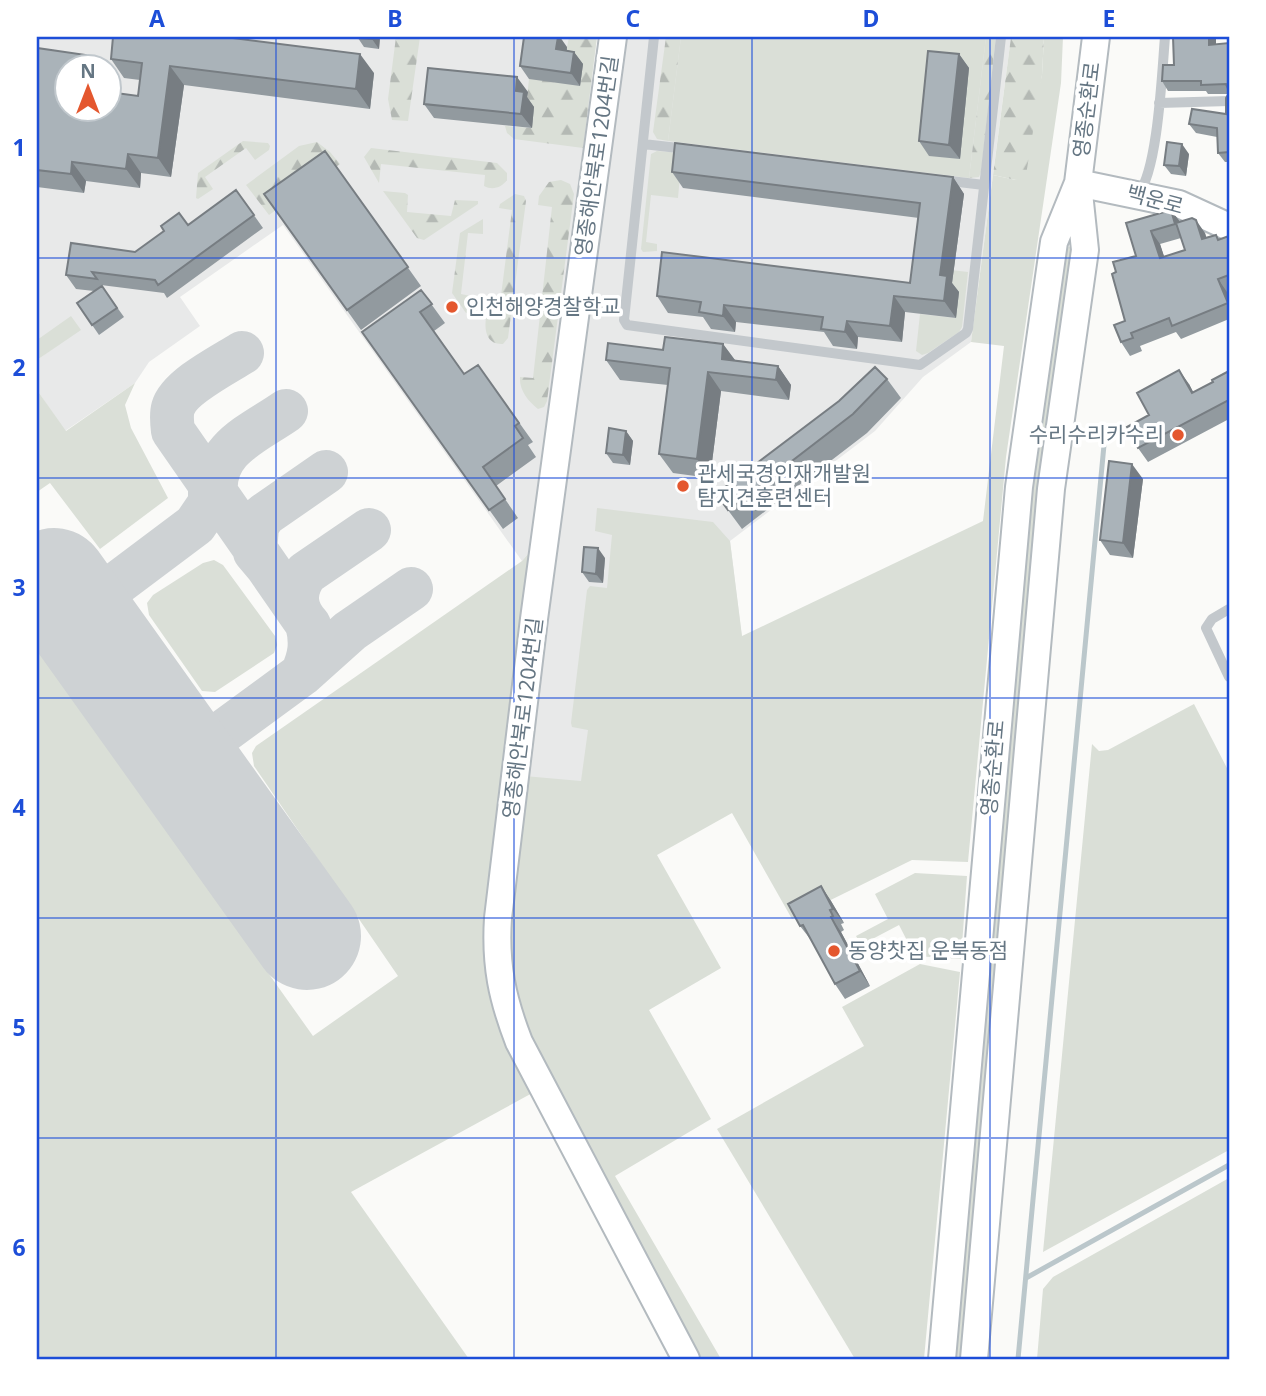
<svg xmlns="http://www.w3.org/2000/svg" width="1266" height="1396" font-family="'Noto Sans','Noto Sans KR',sans-serif">
  <style>
    .built { fill: #e8e9e9; fill-rule: evenodd }
    .green { fill: #dadfd7 }
    .forest { fill: url(#forest-firs) }
    .lines { fill: none; stroke-linecap: round; stroke-linejoin: round }
    .stream { stroke: #bbc7cb; stroke-width: 5 }
    .taxiway { stroke: #ced2d4; stroke-width: 44 }
    .runway { stroke: #ced2d4; stroke-width: 108 }
    .secondary-casing { stroke: #b3babf; stroke-width: 30 }
    .lane { stroke: #c3c8cc; stroke-width: 10 }
    .secondary { stroke: #fff; stroke-width: 26 }
    .wall { fill: #929a9f; fill-rule: evenodd }
    .shaded-wall { fill: #777d82 }
    .building { fill: #aab3b9; stroke: #777d82; stroke-width: 2 }
    .grid { fill: none; stroke: #1d4ed8; stroke-width: 2; stroke-opacity: 0.55 }
    .poi-dot { fill: #e4572e; stroke: #fff; stroke-width: 2.5 }
    .labels { text-anchor: middle; stroke-width: 7; stroke-linejoin: round; paint-order: stroke }
    .street-label { font-size: 21px; fill: #657683; stroke: #fff }
    .poi-label { font-size: 21px; fill: #657683; stroke: #fff; text-anchor: start }
    .neatline { fill: none; stroke: #1d4ed8; stroke-width: 2.5 }
    .grid-label { font-size: 23px; text-anchor: middle; font-weight: bold; fill: #1d4ed8 }
  </style>
  <defs>
    <pattern id="forest-firs" width="22" height="20" patternUnits="userSpaceOnUse" patternTransform="scale(1.75)"><rect width="22" height="20" fill="#dadfd7"/><path d="M5 1l3.5 6h-7zM16 11l3.5 6h-7z" fill="#b4b9b4"/></pattern>
  </defs>
  <rect width="100%" height="100%" fill="#fafaf8"/>
  <path class="built" d="M37,37h560l-64,511 -11,13 -239,-336 -103,72 20,29 -51,36 -14,21 -70,48 -28,-41v-30l43,-31 -43,11zM66,66h42v42h-42z
    M622,37h389l-40,305 -48,35 -48,54 -145,110 14,113 -241,294z"/>
  <path class="green" d="M681,37h305l-17,141 -301,-37z
    M1044,37h19l-2,46 -55,374 -38,405 -56,-2 -120,59 -60,-106 -75,42 64,113 -72,42 62,109 -96,57 106,183h-27l-166,-313 -25,-98 21,-172 57,5 7,-51 -16,-3 -1,-4 16,-133 3,-4 17,2 5,-53 -17,-4 2,-23 116,14 17,19 12,95 241,-115 21,-175 -33,-4 22,-167 23,5 26,-105z
    M657,151l25,2 -4,45 -27,-3 -5,47 11,2v7l-14,1 -2,-3 10,-95z
    M1067,246l7,2 -107,1111h-18l82,-919z
    M925,267l43,5 -6,55 -3,5 -31,21 -6,2 -6,-4 4,-37 35,4z
    M71,316l10,14 -44,30v-20z
    M135,383l-10,22 6,23 37,70 -68,51 -50,-66 -13,9v-102l29,41z
    M533,548l-43,356 46,187 -185,101 118,167h-432v-711l276,388 85,-60 -144,-210 -2,-13 4,-7 266,-185z
    M214,560l9,5 52,71 2,9 -3,8 -59,39 -13,-1 -53,-76 -2,-12 6,-8 50,-32z
    M1194,704l35,68v378l-186,102 49,-508 7,7 9,-1z
    M915,873l52,3 -6,83 -46,-3 -16,-31 -38,20 -5,-9 32,-17 -13,-25z
    M920,964l40,8 -36,387h-69l-138,-230 147,-83 -22,-39z
    M1229,1178v181h-192l6,-70 10,-12z"/>
  <path class="forest" d="M396,37h24l-12,84 -16,-1 -4,-21z
    M569,37h28l-14,111 -69,-9 -7,-6 -2,-7 27,2 -6,-22 3,-27 38,-32z
    M666,37h15l-13,104 -11,-2 -4,-7z
    M986,37h10l-15,135 -2,5 -10,1z
    M1011,37h33l-2,38 -16,100 -10,5 -23,-5z
    M243,141l25,2 2,3 -1,4 -14,10 -9,-12 -41,29 8,12 -15,10 -2,-1 2,-25z
    M317,142l13,10 10,12 -71,51 -23,-30 53,-39z
    M371,148l126,15 10,10v7c-5,7 -14,11 -23,6l1,-11 -104,-11 -2,19 -15,-26z
    M561,180l9,4 4,10 -27,207 -3,6 -6,2c-10,-8 -19,-19 -18,-32l13,1 19,-171 -14,-2 1,-9 10,-14z
    M383,191l22,2 3,2 -1,17 44,4 4,-16 23,1v3l-54,36 -7,-2z
    M515,194l9,2 2,5 -18,137 -5,6c-16,1 -19,-13 -17,-26l12,1 14,-109 -13,-2 1,-4z
    M483,219v15l-15,-1 -7,61 14,3 -2,15 -7,1 -14,-20 8,-60z"/>
  <g class="lines">
    <path class="stream" d="M1026,1278l203,-113
      M1018,1359l86,-914"/>
    <path class="taxiway" d="M242,353c-19,12 -63,34 -69,55 -2,7 -1,15 0,23l134,193c5,19 3,32 -5,50
      M216,495c-5,-46 37,-61 70,-84
      M266,565l-11,-13 2,-26 7,-11 62,-43
      M309,625c-15,-16 -16,-34 -3,-52l63,-43
      M91,634l-1,-17 9,-20 96,-72 15,-22v-16
      M182,762l120,-88 48,-43 61,-42"/>
    <path class="runway" d="M54,582l253,354"/>
    <defs>
      <path id="secondary" d="M613,37l-79,582 -36,299c-3,47 4,80 21,124l167,317
        M942,1359l77,-872 35,-245 24,-59 101,21 50,23
        M974,1359l77,-870 34,-239 -7,-67 18,-146"/>
    </defs>
    <use href="#secondary" class="secondary-casing"/>
    <path class="lane" d="M654,37l-30,283 3,5 293,40 46,-32 2,-4 33,-292
      M1159,103l70,-2
      M643,144l44,5
      M942,180l42,5
      M1138,194c20,-23 24,-123 27,-157
      M1229,609l-17,10 -6,9 23,49"/>
    <use href="#secondary" class="secondary"/>
  </g>
  <path class="wall" d="M380,37l-1,12 -15,-2 -6,-9z
    M1216,39v5l13,-1v119h-4l-7,-9 -1,-16 -21,-4 -7,-9 37,-10 3,-20h-21l-2,-3h-38l-6,-10z
    M567,47v3l7,2 9,12 -3,22 -51,-7 -9,-13z
    M37,48l29,60 72,-12 2,-16 -16,-2 -13,-19 263,14 -4,36 -186,-24 -13,92 -30,-4 -1,15 -54,-7 -2,12 -47,-6z
    M959,54l10,14 -9,91 -31,-3 -10,-15z
    M528,92l-1,5 7,10 -2,21 -98,-10 -10,-14z
    M325,151l96,135 -60,44 -97,-136z
    M1189,154l-3,22 -15,-2 -7,-9z
    M672,172l281,5 11,17 -12,89 7,9 -3,26 -51,-6 -3,30 -44,-5 -1,12 -24,-3 -9,-14 -88,-10 -1,10 -24,-3 -8,-12 -35,-4 -11,-17 253,-13 9,-65 -236,-30z
    M236,190l27,38 -96,70 -3,-5 -63,-8 23,32 -25,18 -22,-32 17,-12 -18,-2 -10,-14 69,-23 53,-27z
    M1171,210l9,12 25,11 1,5 10,-3 3,4 10,-3v55l-2,1 2,6v21l-48,20 -5,-7 -36,14 2,5 -12,5 -9,-14 4,-21 -9,-49 20,-16 -10,-33zM1181,238l4,12 -21,7 -4,-13z
    M421,290l24,33 -11,8 30,43 14,-9 55,77 -5,3 8,12 -40,29 22,32 -15,11 -141,-197z
    M723,344l12,16 43,6 13,19 -2,15 -68,-9 -11,87 -37,-5 -14,-19 9,-69 -48,-5 -14,-20 57,-10z
    M1229,371v48l-81,43 -10,-14 11,-33 40,-31 4,8 20,-10z
    M887,379l14,19 -34,35 -125,96 -26,-35z
    M626,431l7,10 -3,24 -17,-2 -7,-10z
    M1143,479l-10,79 -23,-3 -10,-15z
    M605,558l-2,25 -14,-1 -7,-10z
    M821,886l10,15 13,22 -3,1 3,6 -3,2 29,54 -25,13 -10,-15 -24,-44 -11,-14z"/>
  <path class="shaded-wall" d="M372,37h8l-1,12 -7,-10z
    M558,37h2l7,10 -2,15 -9,-13z
    M1209,37h5l2,2v15l-7,-9z
    M574,52l9,12 -3,22 -9,-13z
    M360,54l14,19 -4,36 -14,-20z
    M959,54l10,14 -9,91 -11,-14z
    M86,55l9,11h-10z
    M170,66l14,19 -13,92 -13,-19z
    M517,77l11,15 -1,5 7,10 -2,21 -11,-14 -5,-23z
    M1182,144l7,10 -3,22 -7,-10z
    M128,154l13,19 -1,15 -14,-19z
    M72,162l14,19 -2,12 -13,-19z
    M953,177l11,17 -12,89 7,9 -3,26 -12,-17 -4,-26z
    M1171,210l10,13 3,14 -9,-13z
    M1196,220l9,13 6,19 -9,-13z
    M1151,231l9,13 9,27 -9,-13z
    M1218,279l9,13 2,6v7z
    M894,296l11,16 -3,30 -12,-16z
    M724,305l12,17 -1,10 -12,-16z
    M847,321l11,16 -1,12 -12,-17z
    M723,344l14,19 -15,-4z
    M778,366l13,19 -2,15 -13,-20z
    M1179,370l10,14 12,23 -9,-14z
    M708,372l13,19 -11,87 -13,-19z
    M626,431l7,10 -3,24 -7,-10z
    M1132,464l11,15 -10,79 -10,-15z
    M598,548l7,10 -2,25 -7,-9z
    M821,886l10,15 13,22 -11,-14z
    M831,917l10,15 29,54 -10,-15z"/>
  <path class="building" d="M113,37h112l135,17 -4,35 -186,-23 -12,92 -30,-4 -2,15 -54,-7 -1,12 -34,-4v-122l49,7 -1,11h-19v42h42v-16l30,4 4,-33 -31,-4z
    M358,37h14v2l-14,-1z
    M524,37h34l-2,12 18,3 -3,21 -51,-7z
    M1173,37h36v8l20,-2v48l-3,-7 -25,1v-4h-39l1,-16h11z
    M928,51l31,3 -10,91 -30,-4z
    M428,68l89,9 -1,14 8,1 -3,22 -97,-10z
    M1229,93v59l-11,1 -1,-25 -28,-4 3,-15 34,5v-16z
    M1167,142l15,2 -3,22 -15,-1z
    M675,143l278,34 -13,98 7,1 -3,25 -50,-5 -4,30 -43,-5 -2,11 -24,-3 2,-12 -99,-12 -1,11 -24,-4 2,-10 -44,-6 5,-44 248,31 10,-80 -248,-31z
    M325,151l83,116 -61,43 -83,-116z
    M236,190l18,25 -96,70 -3,-5 -63,-8 5,7 -31,-4 5,-32 64,9 29,-21 -3,-5 18,-13 9,12z
    M1171,210l4,14 -24,7 9,27 25,-8 -9,-27 16,-5 4,2 6,19 14,-4 2,5 11,-4v39l-11,4 10,24 -56,23 -3,-8 -38,15 2,5 -12,4 -7,-17 11,-4 -13,-47 4,-2 -3,-10 23,-6 -10,-33z
    M102,286l15,22 -25,17 -15,-22z
    M421,290l11,14 -12,8 44,62 14,-9 41,58 -4,3 8,12 -40,29 22,32 -16,11 -127,-178z
    M665,337l58,7 -1,15 56,7 -2,14 -68,-8 -11,87 -38,-5 11,-86 -64,-8 2,-17 55,7z
    M875,367l12,12 -34,35 -125,96 -12,-16 123,-93z
    M1179,370l13,23 21,-11 -1,-2 17,-9v29l-91,48 -11,-21 22,-12 -12,-22z
    M609,428l17,3 -3,24 -17,-2z
    M1109,461l23,3 -9,79 -23,-3z
    M584,547l14,1 -2,26 -14,-2z
    M821,886l12,23 -3,1 3,6 -2,1 29,54 -25,13 -32,-59 -3,1 -12,-22z"/>
  <path class="grid" d="M276,37v1322M514,37v1322M752,37v1322M990,37v1322M37,258h1192M37,478h1192M37,698h1192M37,918h1192M37,1138h1192"/>
  <g class="poi-dot">
    <circle cx="452" cy="307" r="7"/>
    <circle cx="1178" cy="435" r="7"/>
    <circle cx="683" cy="486" r="7"/>
    <circle cx="834" cy="951" r="7"/>
  </g>
  <g class="labels">
    <g class="street-label">
      <text transform="translate(1087 110) rotate(-83)" y="7">영종순환로</text>
      <text transform="translate(597 156) rotate(-82)" y="7">영종해안북로1204번길</text>
      <text transform="translate(1155 200) rotate(15)" y="7">백운로</text>
      <text transform="translate(523 718) rotate(-83)" y="7">영종해안북로1204번길</text>
      <text transform="translate(993 768) rotate(-85)" y="7">영종순환로</text>
    </g>
    <g class="poi-label">
      <text x="466" y="314">인천해양경찰학교</text>
      <text x="1164" y="442" text-anchor="end">수리수리카수리</text>
      <text x="697" y="481">관세국경인재개발원<tspan x="697" dy="24">탐지견훈련센터</tspan></text>
      <text x="848" y="958">동양찻집 운북동점</text>
    </g>
  </g>
  <rect width="1266" height="1396" fill="none" stroke="#ffffff" stroke-width="77"/>
  <g transform="translate(88 88)"><circle r="33" fill="#ffffff" stroke="#c1c8cd" stroke-width="2"/>
  <path d="M0-5L12 26L0 18L-12 26Z" fill="#e4572e"/>
  <text y="-10" font-size="19" font-weight="bold" text-anchor="middle" fill="#657683">N</text>
  </g>
  <rect x="38" y="38" width="1190" height="1320" class="neatline"/>
  <g class="grid-label">
    <text x="157" y="27">A</text>
    <text x="395" y="27">B</text>
    <text x="633" y="27">C</text>
    <text x="871" y="27">D</text>
    <text x="1109" y="27">E</text>
    <text x="19" y="156">1</text>
    <text x="19" y="376">2</text>
    <text x="19" y="596">3</text>
    <text x="19" y="816">4</text>
    <text x="19" y="1036">5</text>
    <text x="19" y="1256">6</text>
  </g>
</svg>
